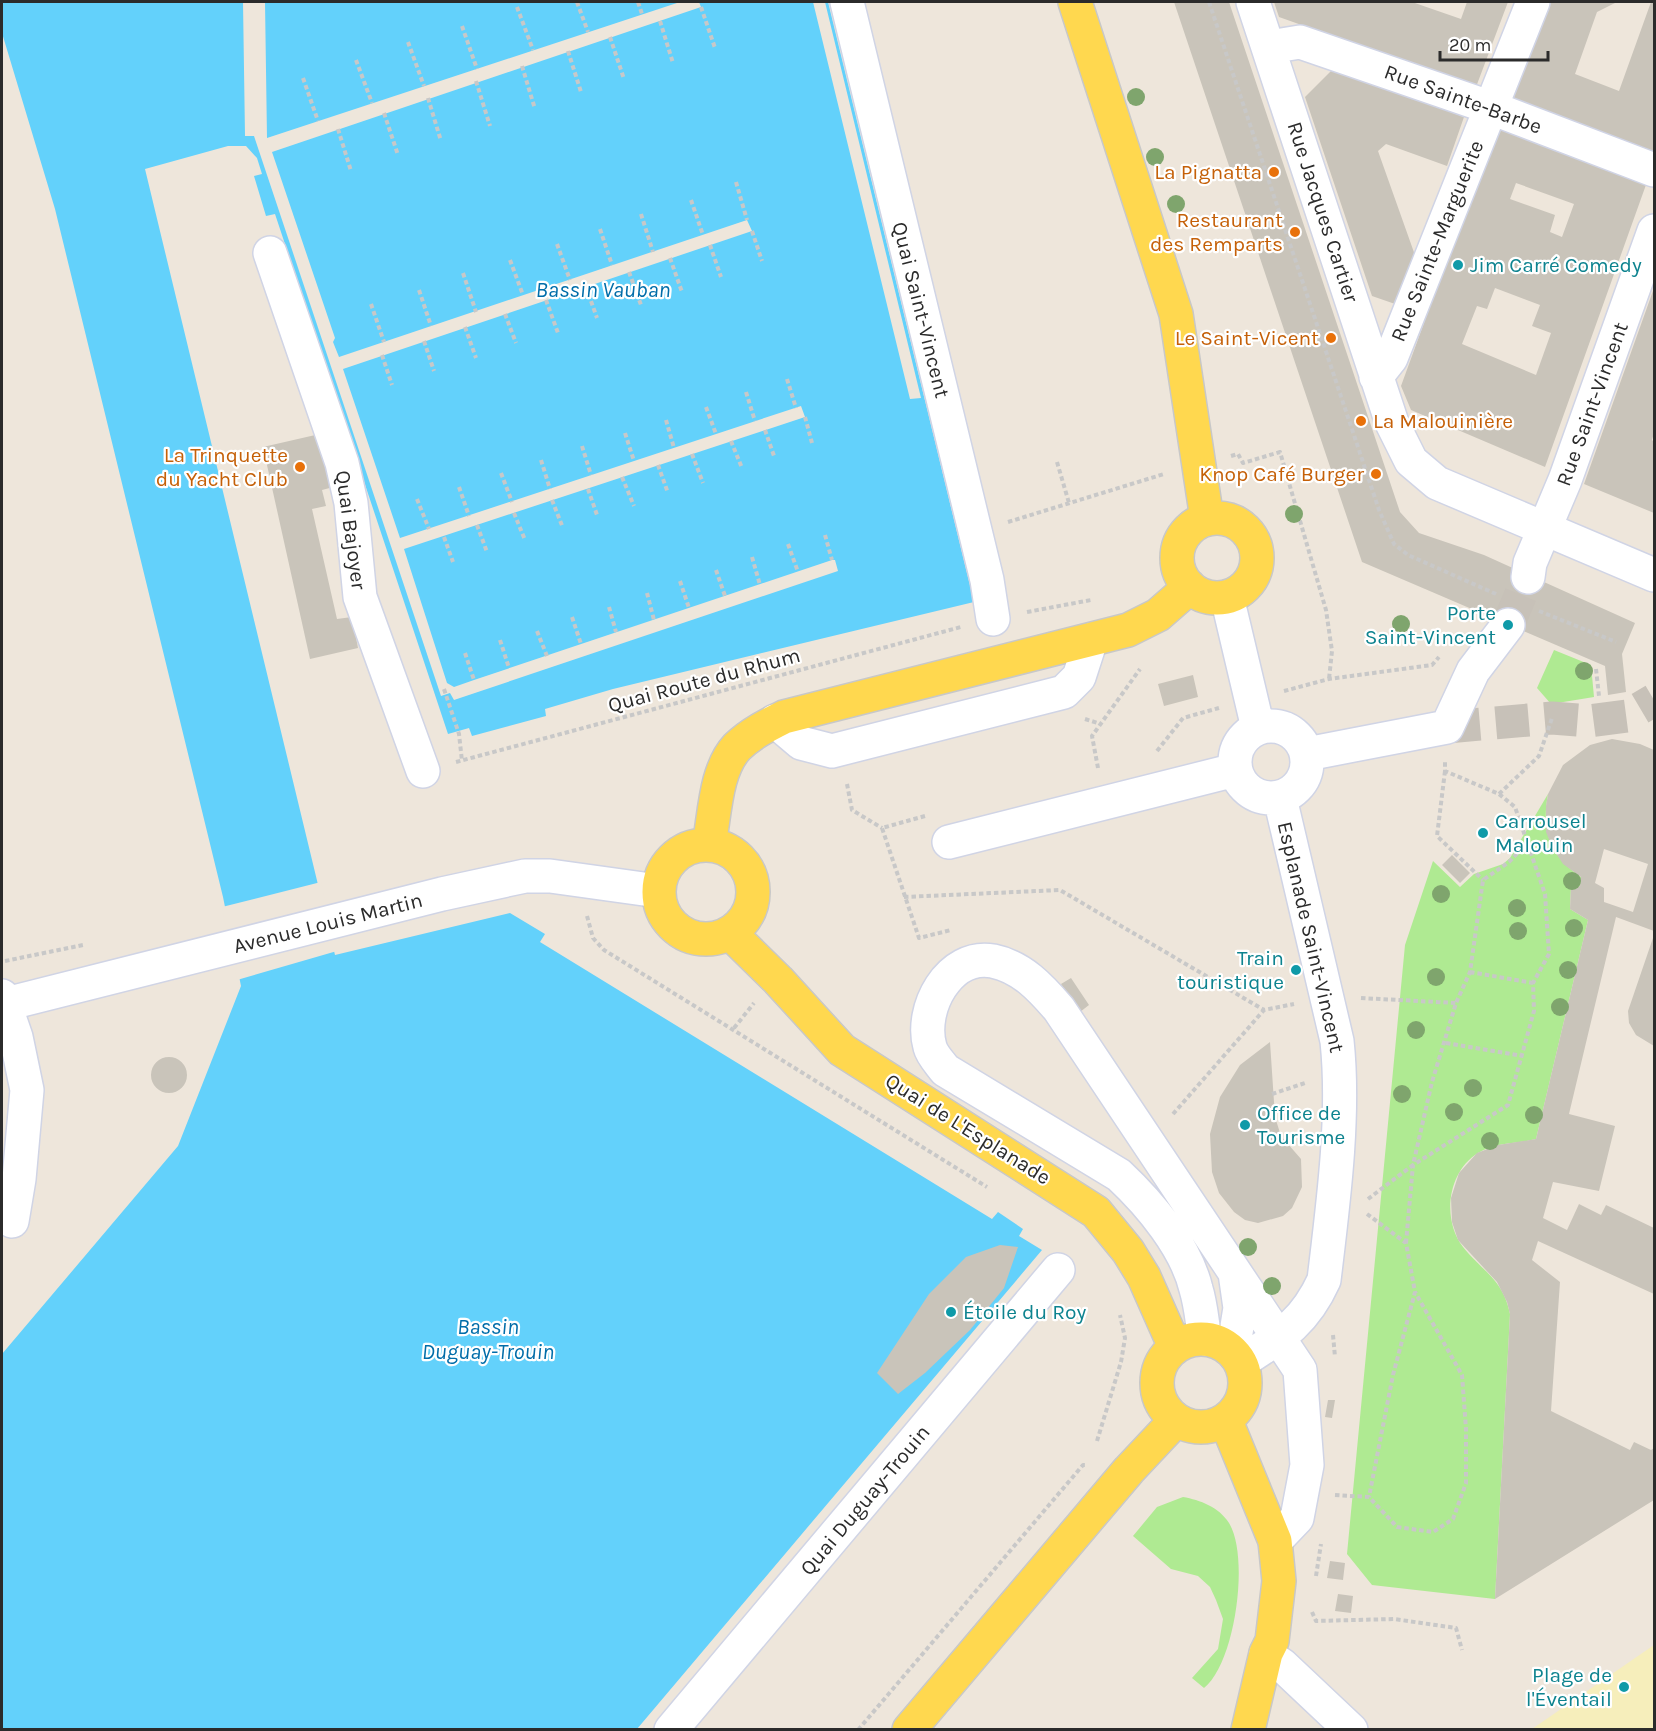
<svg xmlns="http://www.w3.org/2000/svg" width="1656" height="1731" font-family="Karla,sans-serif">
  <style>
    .green { fill: #afea92 }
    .sand { fill: #f6eebb }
    .water { fill: #63d1fb }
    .pier { fill: #eee6db }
    .building { fill: #c9c4ba; fill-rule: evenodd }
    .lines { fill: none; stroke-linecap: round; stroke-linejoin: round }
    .minor-tunnel { stroke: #c7c1b8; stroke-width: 33; stroke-dasharray: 33 16; stroke-linecap: butt }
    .minor-casing { stroke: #d0d4e5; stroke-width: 36 }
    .major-casing { stroke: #c8c8c8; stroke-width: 36 }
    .path { stroke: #c8c8c8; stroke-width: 4; stroke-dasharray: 4.5 3; stroke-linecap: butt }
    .minor { stroke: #fff; stroke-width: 33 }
    .major { stroke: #ffd84f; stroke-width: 33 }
    .tree { fill: #7fa56d }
    .food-dot { fill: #e8710a; stroke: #fff; stroke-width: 2 }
    .culture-dot { fill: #0f9aa8; stroke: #fff; stroke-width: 2 }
    .labels { text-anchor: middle; stroke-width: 4.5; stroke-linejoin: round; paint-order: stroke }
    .street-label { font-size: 21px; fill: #2b2b2b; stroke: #fff }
    .food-label { font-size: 21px; fill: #c56008; stroke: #fff; text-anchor: end }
    .culture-label { font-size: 21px; fill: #0d838f; stroke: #fff; text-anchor: start }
    .water-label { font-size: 22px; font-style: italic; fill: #006da9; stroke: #fff }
  </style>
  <rect width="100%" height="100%" fill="#eee6db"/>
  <path class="green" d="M1554,650l37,15 3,32 -43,7 -14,-16z
    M1548,794c-7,38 2,61 33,83l-1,9 -9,1 -1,22 18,11 -52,219c-19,5 -40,3 -58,14 -31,19 -36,67 -15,94 20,25 40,32 47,67l-15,285 -123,-14 -25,-31 58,-609 28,-84 27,26 14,-13 29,-10 7,-6z
    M1183,1497c17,3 36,10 46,26 21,34 6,141 -25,165l-12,-10 26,-29 5,-30 -7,-19 -6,-13 -12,-11 -27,-7 -38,-33 24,-29z"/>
  <path class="sand" d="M1654,1645v84h-122z"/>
  <path class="water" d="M2,2h826l146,600 -361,87 -68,20 1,7 -74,20 -3,-8 -21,6 -173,-520 -9,2 -12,-40 8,-2 -5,-16 -11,-12h-18l-83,23 190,786 175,-42 35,21 -5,8 452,277 6,-7 25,17 -4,7 23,14 -405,479 -635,1v-376l176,-208 63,-160 -18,-89 -168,-688 -53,-176z"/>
  <path class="pier" d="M243,2h22l2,136 413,-136h19l2,5 -429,145 63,186 -2,4 6,15 408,-137 5,11 -409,138 57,169 401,-132 4,11 -401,132 43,134 7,4 20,-7 358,-120h3l3,11 -384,129 -4,-7 -9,3 -187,-560h-9z
    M813,2h12l96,396 -11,1z
    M321,882l16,69 -100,29 -15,-73z"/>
  <path class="building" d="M1174,2h55l171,510 19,21 65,22 151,68 -13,31 4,38 -18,3 -3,-29 -243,-104z
    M1274,2h138l49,17 6,-17h41l-32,85 -197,-70z
    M1548,2h69l-20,10 -22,62 44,17 32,-89h3v150l-148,-54z
    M1333,69l131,48 -17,49 -61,-22 -8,7 38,107 -18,47 -26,-9 -67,-199z
    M1495,128l152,54 -102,285 -134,-57 -10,-24zM1516,183l58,21 -12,33 -12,-5 5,-17 -45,-16zM1495,288l45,17 -8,21 19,7 -15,42 -74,-31 15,-38 10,3z
    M1654,288v145l-2,7 2,2v71l-70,-29z
    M324,433l13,53 -15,4 4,16 -14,3 25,110 15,-2 6,31 -48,11 -47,-212z
    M1193,675l5,22 -34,9 -6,-22z
    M1612,739l28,5 14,6v181l-38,-14 -47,197 46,12 -16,65 -46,-9 -10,36 24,12 12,-26 22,11 5,-10 48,23v66l-116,-53 -6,19 28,22 -9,129 79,39 4,-8 17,8 3,-2v52l-159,99 15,-285 -3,-12 -10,-20 -39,-42 -6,-18 -1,-24 8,-25 18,-20 21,-8 38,-6 52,-219 -18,-11 1,-22 9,-1 1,-9 -18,-13 -11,-17 -6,-15v-26l2,-12 15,-29 27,-20zM1604,849l44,15 -15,48 -29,-10v-14l-9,-5z
    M1452,855l18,18 -10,10 -18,-18z
    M1654,935v111l-18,-11 -7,-12 -1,-12z
    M1071,978l18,27 -9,7 -19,-28z
    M1270,1042l5,75 6,19 20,23 1,28 -10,21 -9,8 -25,7 -13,-3 -11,-8 -15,-19 -7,-21 -2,-38 10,-37 20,-32z
    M151 1075a18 18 0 1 1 36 0a18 18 0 1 1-36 0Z
    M1000,1245l18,2 -14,41 -34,42 -45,43 -27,21 -21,-21 52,-79 37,-37z
    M1328,1400h7l-3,18 -7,-1z
    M1330,1561l15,2 -2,17 -16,-2z
    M1338,1594l15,2 -2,17 -16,-2z"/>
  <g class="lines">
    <path class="minor-tunnel" d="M1508,625l20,-48
      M1447,727l105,-9 37,3 38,-5 27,-16"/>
    <defs>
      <path id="minor" d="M847,2l140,578 6,39
        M1253,2l139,421 19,38 26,22 217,92
        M1269,47l31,-5 189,65 165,63
        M270,253l72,210 9,40 9,94 63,174
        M1376,377l15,-19 142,-356
        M1528,577l2,-14 35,-83 89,-249
        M1227,597l31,131
        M775,721l26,22 31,8 232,-59 15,-15 12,-37
        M1235 762a36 36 0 1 1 72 0a36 36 0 1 1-72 0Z
        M1307,754l140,-27 26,-56 35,-46
        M949,842l286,-72
        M2,996l14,41 11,53 -8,89 -7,42
        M2,1005l440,-111 83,-18h25l108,15
        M1205,1339c-3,-17 -4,-34 -9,-50 -10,-42 -46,-85 -77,-114l-174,-105c-5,-7 -13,-15 -15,-23 -11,-38 19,-94 63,-86 29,6 48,27 66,48l241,361 7,95 -10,53 -22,23
        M1233,1351l7,-43 -5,-35
        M1241,1362c39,-25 63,-38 83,-82 9,-75 21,-164 13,-239l-57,-243
        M1266,1654l16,11 69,65
        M671,1730l387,-460"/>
      <path id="major" d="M1075,2l101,312 31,205
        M1177 558a40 40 0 1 1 80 0a40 40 0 1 1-80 0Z
        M659 892a47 47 0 1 1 94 0a47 47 0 1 1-94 0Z
        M709,845c6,-31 6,-74 28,-98 13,-13 31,-22 47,-30l344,-87 30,-15 32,-28
        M730,933l48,47 64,70 254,162 32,39 16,26 31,70
        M1157 1383a44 44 0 1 1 88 0a44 44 0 1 1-88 0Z
        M1226,1421l49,120 4,40 -7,60 -6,12 -18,77
        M909,1730l220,-260 47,-50"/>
    </defs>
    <use href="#minor" class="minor-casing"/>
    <use href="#major" class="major-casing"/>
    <path class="path" d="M577,2l11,30
      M638,2l4,12
      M1209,2l170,508 15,34 14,11 88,39
      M517,7l16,43
      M701,7l14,41
      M660,21l13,42
      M462,26l15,43
      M610,37l14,42
      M408,42l16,44
      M568,51l13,41
      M356,60l16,43
      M522,66l13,43
      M303,78l15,43
      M476,81l14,45
      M428,98l13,43
      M384,113l14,42
      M338,129l13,42
      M736,182l11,38
      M691,200l12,35
      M641,214l12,38
      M600,229l12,36
      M752,231l10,30
      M557,244l13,36
      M710,245l11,32
      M670,258l12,34
      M510,260l13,35
      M629,272l12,33
      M463,273l13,39
      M586,287l11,31
      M419,290l12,36
      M546,300l12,33
      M371,304l13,38
      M505,314l11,29
      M465,327l11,31
      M424,341l10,30
      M382,355l10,30
      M787,379l9,29
      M746,392l9,29
      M706,407l10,27
      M805,417l7,26
      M666,420l8,28
      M765,430l9,26
      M625,433l9,28
      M731,441l11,27
      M582,446l9,29
      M692,454l11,29
      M1231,456l7,-2 5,9 37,-11 46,158 6,41 -3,28
      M541,460l9,29
      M1057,462l12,41
      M658,465l10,28
      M501,473l11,29
      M622,477l12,29
      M459,487l10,29
      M588,489l9,26
      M417,499l12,30
      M552,500l11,28
      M514,513l11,27
      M1008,522l156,-48
      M477,525l10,27
      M825,535l7,25
      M444,537l9,25
      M788,544l10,28
      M752,557l8,28
      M716,570l9,26
      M680,581l9,27
      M647,593l7,27
      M609,607l7,25
      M1539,611l77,31
      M1027,612l64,-12
      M572,617l9,27
      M537,631l10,25
      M500,640l9,28
      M465,653l9,27
      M1596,669l3,27
      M444,689l15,45 3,27
      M1284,691l45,-12 103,-14 7,-8
      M1085,719l16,5
      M1157,751l26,-33 36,-10
      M456,762l505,-135
      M1098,768l-6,-32 48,-67
      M1445,771l-8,65 46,44
      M847,784l5,26 30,18
      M1499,794l40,-38 13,-38
      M925,816l-43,12 37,110 32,-8
      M904,897l156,-7 204,120
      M587,916l6,22 11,12 383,237
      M5,961l78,-16
      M1470,972l63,11
      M1361,998l95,5
      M734,1028l20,-25
      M1446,1043l77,13
      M1272,1094l33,-11
      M1173,1114l91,-104 30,-6
      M1368,1199l45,-34 19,-83 24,-79 14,-31 13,-92 26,-18 17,-18
      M1367,1214l39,29 9,49 -22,83 -24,122
      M1406,1243l7,-78 95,-60 26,-94 -1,-28 16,-29 -4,-60 -30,-87 -16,-13 -54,-23v-9
      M1333,1335l2,22
      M1097,1441l24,-79 4,-24 -5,-23
      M1335,1495l34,2 28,30 36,5 20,-13 13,-36v-54l-4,-54 -47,-83
      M1316,1576l5,-32
      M1312,1612l4,9 78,-2 62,9 6,22
      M858,1730l225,-265h4"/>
    <use href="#minor" class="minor"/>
    <use href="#major" class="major"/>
  </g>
  <g class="tree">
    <circle cx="1136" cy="97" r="9"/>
    <circle cx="1155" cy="157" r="9"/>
    <circle cx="1176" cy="204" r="9"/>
    <circle cx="1294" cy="514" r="9"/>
    <circle cx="1401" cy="624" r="9"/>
    <circle cx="1584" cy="671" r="9"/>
    <circle cx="1572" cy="881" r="9"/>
    <circle cx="1441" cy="894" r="9"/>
    <circle cx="1517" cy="908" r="9"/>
    <circle cx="1574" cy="928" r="9"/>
    <circle cx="1518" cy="931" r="9"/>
    <circle cx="1568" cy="970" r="9"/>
    <circle cx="1436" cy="977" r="9"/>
    <circle cx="1560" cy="1007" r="9"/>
    <circle cx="1416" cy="1030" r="9"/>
    <circle cx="1473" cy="1088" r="9"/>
    <circle cx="1402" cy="1094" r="9"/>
    <circle cx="1454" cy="1112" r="9"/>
    <circle cx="1534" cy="1115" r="9"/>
    <circle cx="1490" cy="1141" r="9"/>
    <circle cx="1248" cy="1247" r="9"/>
    <circle cx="1272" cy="1286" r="9"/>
  </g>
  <g class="food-dot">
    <circle cx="1274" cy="172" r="6"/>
    <circle cx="1295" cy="232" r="6"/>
    <circle cx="1331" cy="338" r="6"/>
    <circle cx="1361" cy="421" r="6"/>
    <circle cx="300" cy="467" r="6"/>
    <circle cx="1376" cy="474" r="6"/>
  </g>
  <g class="culture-dot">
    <circle cx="1458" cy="265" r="6"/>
    <circle cx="1508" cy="625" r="6"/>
    <circle cx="1483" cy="833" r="6"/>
    <circle cx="1296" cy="970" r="6"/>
    <circle cx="1245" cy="1125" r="6"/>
    <circle cx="951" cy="1312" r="6"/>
    <circle cx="1624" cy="1687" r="6"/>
  </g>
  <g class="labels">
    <g class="street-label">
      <text transform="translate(1463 99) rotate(20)" y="7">Rue Sainte-Barbe</text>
      <text transform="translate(1323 212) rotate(72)" y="7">Rue Jacques Cartier</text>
      <text transform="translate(1437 241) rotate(-68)" y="7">Rue Sainte-Marguerite</text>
      <text transform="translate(921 310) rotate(76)" y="7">Quai Saint-Vincent</text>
      <text transform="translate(1592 404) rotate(-70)" y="7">Rue Saint-Vincent</text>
      <text transform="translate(351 530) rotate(82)" y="7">Quai Bajoyer</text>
      <text transform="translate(704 680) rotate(-15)" y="7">Quai Route du Rhum</text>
      <text transform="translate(328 923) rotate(-14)" y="7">Avenue Louis Martin</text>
      <text transform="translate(1311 937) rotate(77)" y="7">Esplanade Saint-Vincent</text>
      <text transform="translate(968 1129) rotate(32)" y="7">Quai de L'Esplanade</text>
      <text transform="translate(865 1500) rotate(-50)" y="7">Quai Duguay-Trouin</text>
    </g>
    <g class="food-label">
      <text x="1262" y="179">La Pignatta</text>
      <text x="1283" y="227">Restaurant<tspan x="1283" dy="24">des Remparts</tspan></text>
      <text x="1319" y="345">Le Saint-Vicent</text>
      <text x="1373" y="428" text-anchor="start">La Malouinière</text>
      <text x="288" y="462">La Trinquette<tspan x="288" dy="24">du Yacht Club</tspan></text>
      <text x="1364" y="481">Knop Café Burger</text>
    </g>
    <g class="culture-label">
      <text x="1470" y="272">Jim Carré Comedy</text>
      <text x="1496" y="620" text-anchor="end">Porte<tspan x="1496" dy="24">Saint-Vincent</tspan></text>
      <text x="1495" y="828">Carrousel<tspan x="1495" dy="24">Malouin</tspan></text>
      <text x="1284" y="965" text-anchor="end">Train<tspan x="1284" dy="24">touristique</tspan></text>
      <text x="1257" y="1120">Office de<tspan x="1257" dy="24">Tourisme</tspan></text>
      <text x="963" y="1319">Étoile du Roy</text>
      <text x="1612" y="1682" text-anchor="end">Plage de<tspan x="1612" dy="24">l'Éventail</tspan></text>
    </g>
    <g class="water-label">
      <text x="603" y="297">Bassin Vauban</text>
      <text x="488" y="1334">Bassin<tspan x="488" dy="25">Duguay-Trouin</tspan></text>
    </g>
  </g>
  <rect width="1656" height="1731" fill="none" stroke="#2b2b2b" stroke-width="6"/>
  <path d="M1440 51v9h108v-9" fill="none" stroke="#2b2b2b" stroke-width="3"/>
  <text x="1449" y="51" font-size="18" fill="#2b2b2b" stroke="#ffffff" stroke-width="4.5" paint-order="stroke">20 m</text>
</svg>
